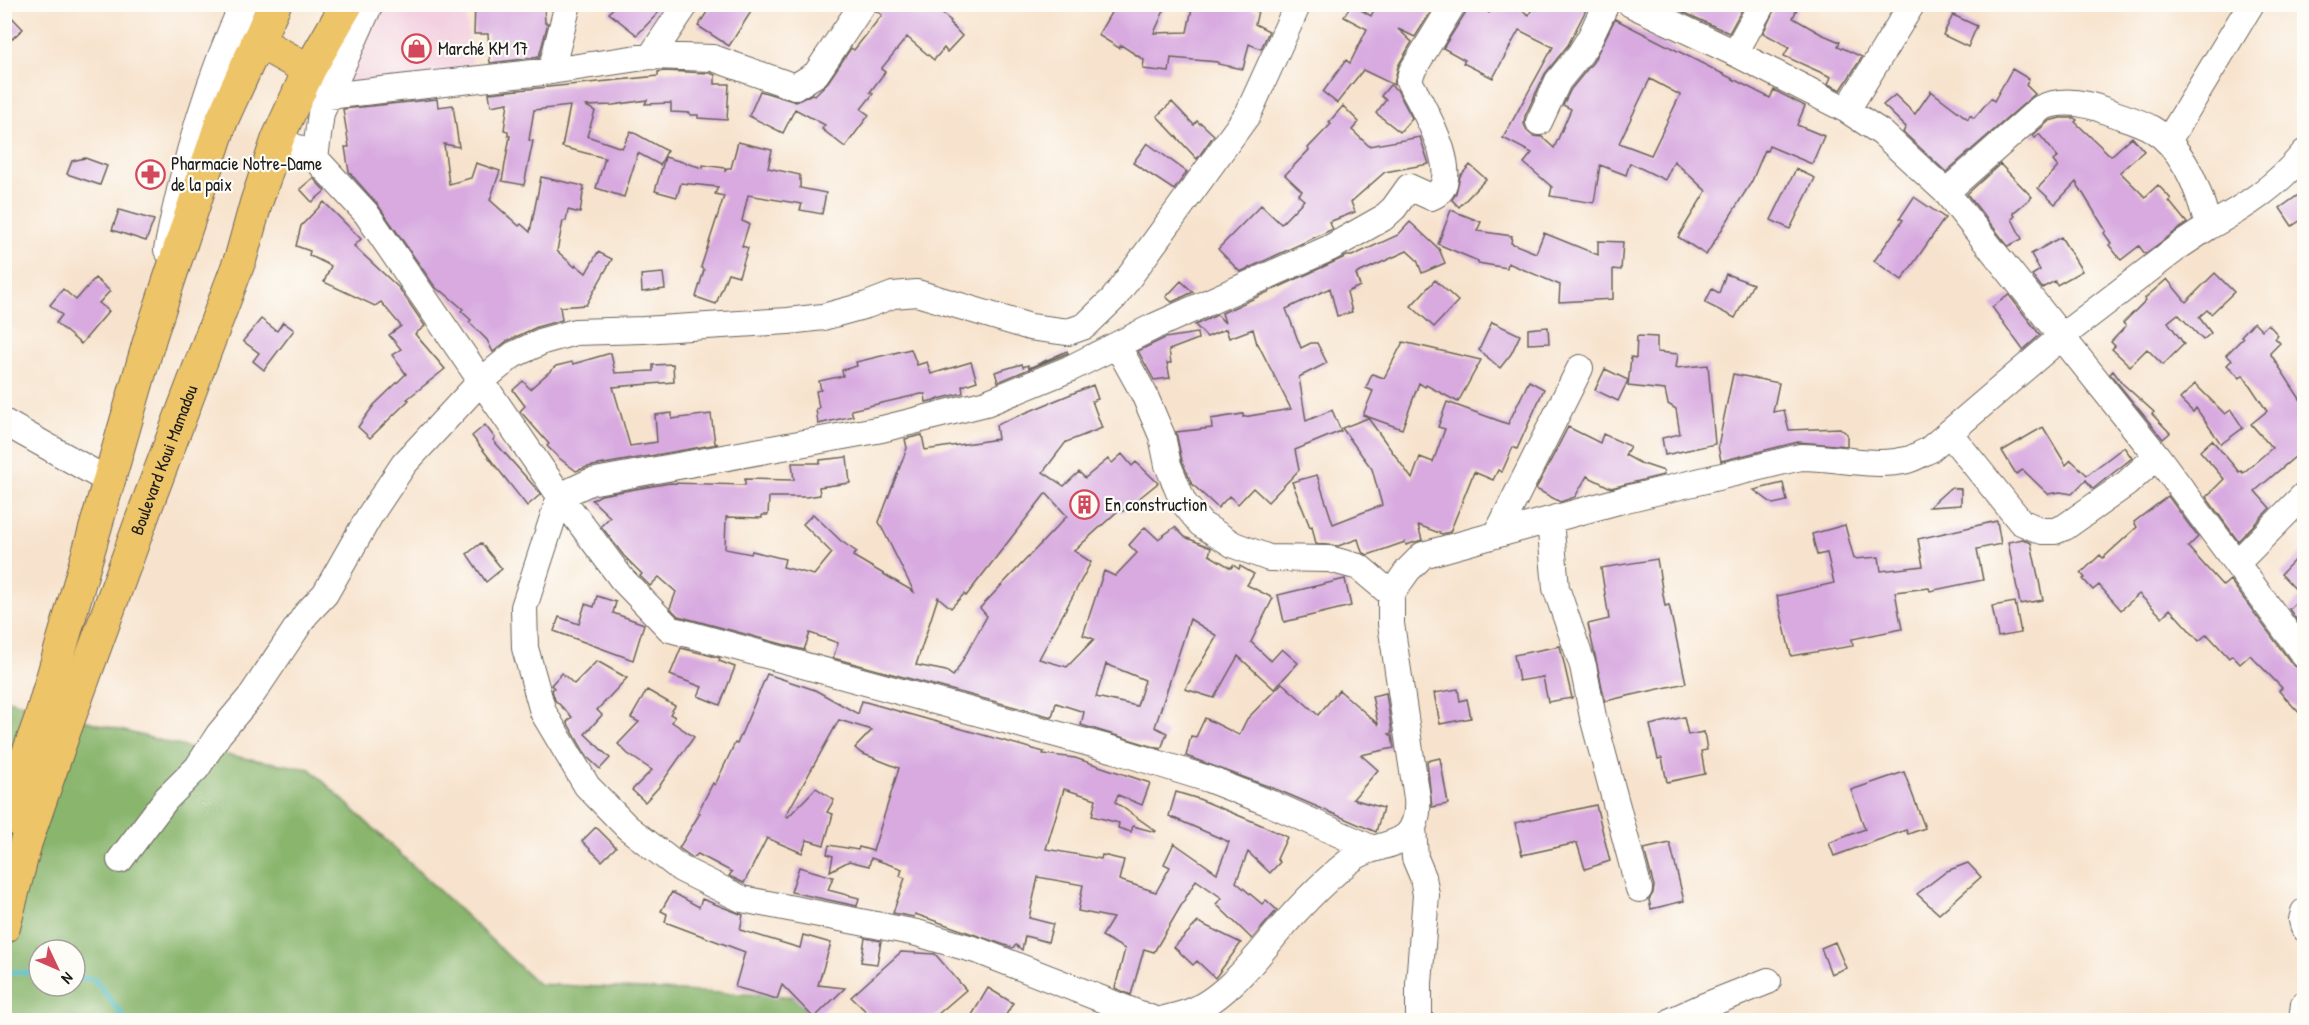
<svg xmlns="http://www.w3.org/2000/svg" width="2309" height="1025" font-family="'Patrick Hand',sans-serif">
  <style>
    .built { fill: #f3cfdf }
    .forest { fill: #89b56d; stroke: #526844; stroke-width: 1.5; fill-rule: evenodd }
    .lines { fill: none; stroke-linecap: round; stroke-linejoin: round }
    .stream { stroke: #4ebcc7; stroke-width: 5 }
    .building { fill: #d8aae0; fill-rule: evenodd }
    .minor-casing { stroke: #69625a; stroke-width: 28 }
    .major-casing { stroke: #69625a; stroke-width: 34 }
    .minor { stroke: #fff; stroke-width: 26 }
    .major { stroke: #eec469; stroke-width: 32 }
    .labels { text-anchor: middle; stroke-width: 4.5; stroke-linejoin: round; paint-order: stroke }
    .poi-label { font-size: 18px; fill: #1c1c1c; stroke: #fdfcf7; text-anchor: start }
    .street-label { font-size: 18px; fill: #1c1c1c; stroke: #fdfcf7 }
  </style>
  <rect width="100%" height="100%" fill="#fdfcf7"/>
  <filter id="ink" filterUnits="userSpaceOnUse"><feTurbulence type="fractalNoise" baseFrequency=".0167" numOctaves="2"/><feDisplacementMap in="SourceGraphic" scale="12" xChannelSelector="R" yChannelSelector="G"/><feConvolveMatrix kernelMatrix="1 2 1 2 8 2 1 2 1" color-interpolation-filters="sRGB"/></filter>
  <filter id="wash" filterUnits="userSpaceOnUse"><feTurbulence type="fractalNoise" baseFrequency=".008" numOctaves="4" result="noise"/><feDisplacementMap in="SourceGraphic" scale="24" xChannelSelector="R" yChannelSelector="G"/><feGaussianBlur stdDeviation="1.35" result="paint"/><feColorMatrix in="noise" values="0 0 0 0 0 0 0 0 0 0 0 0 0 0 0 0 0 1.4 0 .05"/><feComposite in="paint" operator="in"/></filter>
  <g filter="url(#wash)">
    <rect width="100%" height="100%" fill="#f7e3cd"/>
    <path class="built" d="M388,5h77l9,74 -132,9z"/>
    <path class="forest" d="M4,699l192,51 114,19 228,215 262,13 8,23h-803zM39,950h36v36h-36z"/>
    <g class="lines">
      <path class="stream" d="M4,971l35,3
        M75,978l19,1 32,41"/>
    </g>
    <g id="blocks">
      <path class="building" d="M475,4h69l1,19h3l-9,34 -49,6 -2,-29h-14z
        M616,4h35l8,8 -22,23 -28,-22z
        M712,4h44l-27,42 -31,-20z
        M878,4h52l21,17 -1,2 12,13 -15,16 -3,-4 -10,12 -27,-23 -26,32 4,3 -15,20 3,2 -12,15 8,6 -24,32 -23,-18 3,-4 -30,-16 -12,24 -34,-17 11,-25 36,11 16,-8 3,1 13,-13 23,-34 3,2 28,-35 -6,-4z
        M1116,4h51l-13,29 33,-1 6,-28h34l31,7 -3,13 14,7 -8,18 -12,-5 -6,25 -25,-5v-2l-47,-4 -2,14 -26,-3 1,-9 -23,-15 -2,3 -21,-13z
        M1351,4l20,12 6,-12 58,1 -20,32 -17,-8 14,13 -14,24 -4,19 -31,-15 -26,33 -14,-11 23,-32 4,3 17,-34 -23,-12z
        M1468,4h8l13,9 5,-9h17l18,11 5,-11h55l-21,41 -23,29 -20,42 -1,8 3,7 6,5 9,1 12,11 17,-39 -8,-4 8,-16 22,-27 22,-43 155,79 4,-8 31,16 -8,19 27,11 -12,28 -43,-18 -2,5 -2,-1 -13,31 -46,74 -28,-18 28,-46 -32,-30 -9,19 -35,-17 -4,12 -26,-10 -6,38 -44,-7 2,-9 -28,-24 8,-10 -29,-15 50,-91 -34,-17 -26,48 -30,-15 2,-3 -22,-12 23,-36zM1650,79l30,16 -29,60 -32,-12z
        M1686,4h59l-16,29 -46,-21z
        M1777,4h22l-6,14 28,16 19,8 -2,4 24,11 -21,33 -13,-6 3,-7 -47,-21 5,-9 -26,-14z
        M4,9l19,20 -19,17z
        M1953,15l24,11 -9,21 -25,-12z
        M2012,69l17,10 -3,6 9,9 -89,78 -43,-40 3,-5 -23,-22 12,-10 20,19 16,-23 37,28 2,-4 4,3 17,-20 3,3z
        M664,71l46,2 5,2v9h14l-2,36 -29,-2v-3h-8v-2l-19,-1v-9l-26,1 2,-4 -34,5 -27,1 9,5 -8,25 35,12 9,-17 36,20 -7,14 -22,-12 -14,44 -28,-9 9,-30 -43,-11 8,-41 -36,4 -5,30 4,1 -9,44 -22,-4 8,-45h-2v-5l-4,-1 4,-27 -17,3 -2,-13 169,-17v-4z
        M1390,85l7,5 15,28 -12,14 -24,-19 10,-13 -5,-4z
        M437,99l1,8 15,-2 6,42 -15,-3 5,40 22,-6 5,-15 24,8 -10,29 29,26 2,-2 9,8 11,-55 43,9 -4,27 -12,-3 -2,11h-3l-6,30 18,16 1,-2 10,8 12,-21 14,7 -26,46 -26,2 2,13 -25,7 -30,14 -14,11 -6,-12 -18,-18 2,-2 -10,-9 2,-2 -21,-18 -1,1 -6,-5 -57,-82 -29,-33 -4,-25h4l-6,-38z
        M1172,102l22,23 3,-4 3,3 1,-1 13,12 -17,24 -40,-43z
        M1343,106l16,16 -7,8 17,16 51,-9 9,27 -44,8 -34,30 4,10 -26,10 4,7 -93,43 -22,-23 43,-44 20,19 23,-24 -6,-5 4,-4 -17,-16 24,-25 -1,-2 23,-24 -2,-2z
        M2060,118h14l3,2 -2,2 36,34 21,-19 12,14 -24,21 25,25 13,-12 13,14 -2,2 18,22 -42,31 -6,-8 -18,14 -12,-15 2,-2 -7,-10 2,-2 -30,-49 -21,22 -17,-16 20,-21 -5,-6 5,-4 -19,-23 -4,4 -3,-2 17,-15z
        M738,142l34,8 -4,18 32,7v13l26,5 -4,21 -22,-4 2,-6 -54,-9 -6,26 7,3 -7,22 6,2 -9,28 -11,-3 -12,31 -20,-7 8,-27 -3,-3 23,-71 -9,-2 3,-7 -37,-4 -4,14 -22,-6 10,-34 38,11v-3l22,3v4l2,-4h4z
        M1147,143l40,29 -13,18 -41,-27z
        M85,158l22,8 -7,19 -33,-11 5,-13z
        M2000,164l32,33 -19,16 2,3 -3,3 10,20 -14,7 -41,-52z
        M1470,165l16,14 -27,28 -7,-7 4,-7 4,-17z
        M1796,169l19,9 -25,51 -19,-9z
        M313,178l12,13 -13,11 -12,-13z
        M2304,191v27l-12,8 -12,-18z
        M1914,197l31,21 -43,62 -28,-19 29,-41 -3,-2z
        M324,202l37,37 -7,7 45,42 26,38 -10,8 30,35 -38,30 2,1 -39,38 -12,-11 16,-22 32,-31 -14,-19 9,-6 -12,-14 12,-9 -20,-24 -6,4 -51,-24 7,-16 -22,-11 1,-4 -14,-5 5,-20z
        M119,210l35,10 -8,21 -34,-11z
        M1451,210l30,12 -4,9 35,5 -1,7 25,10 8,-20 54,22v-14l25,1 -2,28 -8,-1v30l-54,3 1,-17 -52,-22 -1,5 -29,-5v-2l-40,-17z
        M1410,222l29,27 6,14 -23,10 -5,-13 -10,-9 -51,23 4,12 -13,6 5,20 -15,4 -7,-28 -44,21 15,39 10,-5h6l10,20 -28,14 7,44 26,-11 9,21 -46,19 4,20 -31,32 -15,-14 -15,16 -9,-8 -11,12 -26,-24 -10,-23 -6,-29 36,-4 -1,-9 32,-5v3l48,-8 -33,-65h-1l-4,-15 -24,9 -3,-9 -19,8 -12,-12 22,-10 8,8 -3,-10 125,-57h5l46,-21z
        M2061,237l21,34 -25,14 -2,-4 -13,7 -10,-13 8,-5 -9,-16z
        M663,273l2,16 -23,3 -1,-17z
        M2215,273l19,19 -23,22 -4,-4 -8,7 12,16 -8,7 -25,-26 -10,8 16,22 -21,21 -16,-16 -17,17 -18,-17 3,-3 -4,-4 15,-16 -3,-3 23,-23 -1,-2 22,-19 19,23z
        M1726,274l27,10 -18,34 -30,-15 7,-14 7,4z
        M95,278l15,13 -11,12 10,8 -28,33 -25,-21 6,-8 -12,-10 13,-16 13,11z
        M1435,280l23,21 -24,26 -23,-21z
        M1181,281l12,11 -21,10 -6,-5z
        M2009,295l31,40 -17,15 -31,-43z
        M261,319l16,12 6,-9 11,8 -30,40 -11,-9 6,-8 -16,-12z
        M1492,322l28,13 -9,19 -11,14 -21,-18z
        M2254,322l8,8 6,-6 10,11 -3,3 5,5 -10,10 34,52v60l-8,-9 -41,35 15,17 -32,33 -32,-44 18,-18 -24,-28 12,-11 27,32 2,-1 2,2 29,-25 -21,-24 16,-13 -24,-36 -3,3 -13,-13 5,-5 -6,-5 17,-17 -2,-2z
        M1548,327l1,16 -21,1v-15z
        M1197,333l1,6 -29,11 2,13h-4l3,15 -16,2 -16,-29 27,-13z
        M1637,336l20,1v15l21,2 -2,14 32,-3 7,79 -50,11 -3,-17 18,-4 -4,-25 -8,-5 -3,-14 -37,-4 3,-29 5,1z
        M1403,342l78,18 -23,42 -32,-17 -1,2 -6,-4 -17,46 -39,-14 10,-24 -7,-3 6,-14 12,4z
        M911,349l6,16 10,-3 4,12 40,-12 6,19 -15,5 1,7 -37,9 -1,-8h-4l-70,16 2,6 -35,8 -2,-15 3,-1 -3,-17 5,-1 -2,-9 24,-5 -1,-6 15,-4 -1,-4z
        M1067,351l1,2 -5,2 -65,27 -3,-10 27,-8 1,3 5,-2 1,3z
        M611,353l4,20 38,-2v-6l20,-1 1,18 -61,5 17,59 27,-4 -2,-27 17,-2v6l39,-5 4,29 3,1 -131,23 -11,4 -17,-13 -12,-12 2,-2 -29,-33 5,-5 -12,-16 10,-9 7,8 26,-23 16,-4 1,2z
        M1605,369l23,11 -10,21 -23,-11z
        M2113,371l10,13 31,28 -2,2 18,19 -7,6 -53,-65z
        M1733,374l46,9 -6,29 11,-2 5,20 51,-2 7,6v12l-49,-4 -77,19 -3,-15z
        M1529,381l15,8 -27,60 -4,-2 -11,25 -4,-2 -5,10 -19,-8 -24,60 -8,2 -24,-9 4,15 -16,5 -1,-3 -37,13 -6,-3 -4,-13 -20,7 -22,-2 -4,-18 -2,1 -18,-45 25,-7 16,49 49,-19 -10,-36 -30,-41 26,-10 44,61 8,-22 13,5 12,-33 -7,-2 9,-25 61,22z
        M2195,384l30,30 6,-4 12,18 -22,16 -25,-36 -3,4 -13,-13z
        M1093,385l5,14 -6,2 10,27 -36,14 -23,30 21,14 15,-14 6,6 23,-19 4,4 10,-9 10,12 4,-4 22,21 -36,29 -2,-3 -46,42 17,11 -52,97 28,8 27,-28 -11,-4 21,-64 11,5 22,-23 -8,-8 16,-18 13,12 17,-12 10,10 26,11 -2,7 22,13 2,-3 6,4 1,-3 14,8 -7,11 26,13 -22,44 20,19 11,-12 16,14 -24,26 -36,-33 -24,42 -29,-9 32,-53 -27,-17 -35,108 12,6 -6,16 -80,-24 3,-13 -28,-9 -4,14 -219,-59 5,-15 -28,-10 -6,17 -126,-34 -8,-8 6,-16 -17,-15 -9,9 -10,-10 2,-2 -18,-18 -23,-30 9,-9 -18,-17 9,-5 69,-12 75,2v-6l49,1 -2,-17h28v-3l27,-3 3,26 -31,4 1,8 -14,2h-37l-1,18h-6v3l-36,-1 -1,32 26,5 1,-3 33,8 -2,8 31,8 18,-22 -29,-29 10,-10 28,27 16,11 -4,4 61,36 -35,-70 28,-74 -2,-9 17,-4 3,15 73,-11 -2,-14zM1046,493l21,23 -87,92 7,8 -31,56 -3,4 -7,-5 -30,-6 22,-68 13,11 13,-14 2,2zM1106,664l39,16 -8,26 -41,-9z
        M485,425l10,13 -2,2 48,54 -14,12 -55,-70z
        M1568,427l32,16 3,-9 27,12 -5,9 15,8 24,8 -1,4 -52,13 -24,-12 -12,21 -15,5 -24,-13z
        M2043,427l23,38 5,-5 16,15 37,-28 8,11 -39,31 -7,-9 -14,14 -12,-2 -12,2 -25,-24 -7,4 -14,-23z
        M1783,483l4,18 -14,3 -19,-14z
        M1950,488l11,1v16l-32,2z
        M2168,496l30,41 -10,10 35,39 7,-6 62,84 6,4 6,2v48l-25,-27 3,-3 -32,-33 -10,9 -8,-9 -3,3 -22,-24 -8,7 -29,-32 -8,8 -23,-23 -18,16 -22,-25 -6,5 -10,-11 2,-1 -4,-5 19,-18 3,3 34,-31 -3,-5z
        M1997,521l4,23 -24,5 6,31 -53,11 -1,-3 -34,4 7,37 -50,10 1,7 -62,10 -14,-60 57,-13 -7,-30 -10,2 -5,-21 33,-9 9,34 25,-2 2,14 42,-5 -5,-27z
        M2023,539l8,4 12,57 -23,4 -12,-62z
        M481,543l21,26 -16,13 -19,-28z
        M2304,550v70l-4,5 -11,-16 13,-13 -21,-22z
        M1657,559l8,47 4,-1 17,78 -81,18 -17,-77 21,-5 -8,-51z
        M1345,579l6,27 -67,16 -6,-27z
        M597,596l19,6 -3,11 31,11 -11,36 -79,-29 5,-14 20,7 6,-20 9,3z
        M2015,602l6,31 -23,4 -6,-31z
        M1560,646l12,52 -24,4 -5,-25 -24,4 -5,-26z
        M681,648l39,10 -1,3 16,6 -15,38 -22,-9 4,-9 -32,-12z
        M597,661l30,17 -30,32 5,5 -17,19 25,24 -10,11 -13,-12 -20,-35 5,-5 -17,-17 -3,-10 2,-2 -3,-3 11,-12 12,11z
        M767,674l48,16 43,24 4,-13 182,51 -1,2 32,4 75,25 -8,22 -24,-10 -3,7 41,29 -1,1 -22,-6 -2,6 -13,-4 1,-5 -27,-7 4,-17 -32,-10 -18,60 55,10 1,-4 22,5 -5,20 37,12 14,-25 -6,-3 10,-21 43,30 12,-31 -60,-26 7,-24 23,7 60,25 28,13 -10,22 3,3 -10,11 -22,-21 -12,30 26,22 4,-4 11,10 -25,29 -36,-35 6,-6 -26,-18 -42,72 -10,-3 -13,46 -16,-7 10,-39 -23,-13 11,-18 -35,-7 5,-26 -45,-8 -9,41 24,6 -5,18 -23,-6 -3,14 -6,-5 -3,3 -98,-34 -1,3 -21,-4 12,-35 -5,-2 2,-7 -31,-11 -2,8 -20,-5 -19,10 3,-15 -6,-2 2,-9 29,5 1,-3 14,4 26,-83 -38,-15 -6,-5 17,-18 -33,-10 -53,95 2,2 28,-29 18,12 -7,12 6,2 -9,31 -17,-5 -5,13 -35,-15 -23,45 -15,-7 3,-4 -34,-18 -5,4 -14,-10 21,-35 -2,-1 15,-29 2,2 20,-42 2,1z
        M1282,683l36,32 21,-25 39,34 -6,-28 14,-3 6,40 -3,1 3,2 2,12 -33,7 17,15 -25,29 30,9 -7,24 -98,-42 -92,-34 5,-20 5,1 9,-19 34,17 8,-16z
        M1458,689l2,12 7,-2 4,19 -31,6 -6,-31z
        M647,690l28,16 -5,8 5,3 -3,5 22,15 -36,51 -13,14 -13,-12 20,-20 -24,-16 -10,-10 21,-22 -8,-4z
        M1684,717l4,18 16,-3 3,18 -6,1 4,23 -38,8 -5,-24 -4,1 -8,-34z
        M1440,758l8,46 -16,3 -5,-46z
        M1904,772l21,56 -17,6 -2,-4 -72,26 -5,-13 36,-14 -14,-39z
        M1596,805l14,56 -25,8 -8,-26 -55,12 -7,-32z
        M596,827l20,20 -14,14 -20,-20z
        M1670,843l14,58 -33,8 -2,-9 4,-7 1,-7 -10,-37z
        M1968,863l13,14 -42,37 -22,-20 30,-23z
        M799,867l34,10 -5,13 31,8 -2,8 -66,-14z
        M672,892l27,15 3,-8 41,16 -3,15 60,18 3,-13 28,8 -13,42 27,3 -31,30 -32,-33 -5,14 -42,-12 10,-35 -80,-30 2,-8 -6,-3z
        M1198,922l43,21 -26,35 -18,-17 -4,4 -19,-18z
        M865,938l16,3 -4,23 -16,-2z
        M1835,942l11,26 -15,6 -10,-26z
        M901,952l34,2 31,36 -35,30h-56l-24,-23z
        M988,988l25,15 -10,17h-34z"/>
    </g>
  </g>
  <g filter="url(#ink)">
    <use href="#blocks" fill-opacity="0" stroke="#69625a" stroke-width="1.5"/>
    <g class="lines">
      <defs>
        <path id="minor" d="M1631,4l104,49 112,57 35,23 64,59 211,264 147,199
          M1735,53l27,-49
          M651,56l35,-52
          M551,71l17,-67
          M328,96l223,-25 100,-15 62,2 82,29 21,-13 47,-70
          M1847,110l65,-106
          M1539,122l19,-41 22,-27 10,-16 16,-34
          M278,138l37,20 51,55 194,283 62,83 48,50 445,121 93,29 64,25 99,44
          M2168,141l83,-137
          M315,158l6,-45 49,-109
          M2208,227c37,-20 69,-41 96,-74
          M167,250c16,-83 40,-168 76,-246
          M1117,345l27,49 18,42 6,29 15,37 18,22 33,21 35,13 60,1 30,8 32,27
          M4,422l103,58
          M1949,433l72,89 21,9h13l10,-4 61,-43 31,-28
          M1550,520l6,68 27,78 10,51 46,172
          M1497,534l83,-166
          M2237,563l67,-68
          M1413,827l2,31 8,19 3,18 -7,88v37
          M120,860l46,-61 31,-31 22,-34 32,-38 55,-82 19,-20 45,-79 34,-51 77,-83 32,-26 30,-14 32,-9 68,-2 145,-9 35,-4 44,-12 26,-10 24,-2 113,34 38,5 17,-6 29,-28 134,-184 50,-110
          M2304,912l-2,8 2,8
          M1155,1020l-176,-69 -62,-18 -175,-34 -61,-30 -54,-42 -40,-41 -44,-74 -18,-64 -1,-41 36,-111 30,-14 292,-53 104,-26 83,-34 86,-43 175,-78 53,-30 11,-10 15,-21 22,10c38,-14 -10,-93 -22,-116l3,-10 41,-67
          M1161,1020c10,-3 21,-5 31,-9 31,-12 63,-51 84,-77 23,-27 50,-56 79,-77 15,-11 36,-9 51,-21 11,-10 12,-24 11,-38l-26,-174v-30l17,-24 15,-15 199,-55 179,-43c35,0 72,11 106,3 8,-2 15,-7 22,-10l132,-113 120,-92 27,-18c-8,-35 -23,-78 -56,-98 -13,-8 -30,-12 -43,-17 -22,-9 -46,-14 -68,-4l-95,84
          M1673,1020l29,-13 66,-26
          M2302,1020l2,-16"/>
        <g id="major">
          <path d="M257,41l52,29"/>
          <path d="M4,820l36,-100 110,-382 72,-218 53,-116"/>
          <path id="s1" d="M4,927l22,-85 40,-115 79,-217 96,-253 15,-54 22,-65 31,-68 38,-66"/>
        </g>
      </defs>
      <use href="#minor" class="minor-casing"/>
      <use href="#major" class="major-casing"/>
      <use href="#minor" class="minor"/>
      <use href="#major" class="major"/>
    </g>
  </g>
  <defs>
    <symbol id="shop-ring" viewBox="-11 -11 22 22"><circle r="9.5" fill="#fdfcf7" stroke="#d1495b" stroke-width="1.5"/><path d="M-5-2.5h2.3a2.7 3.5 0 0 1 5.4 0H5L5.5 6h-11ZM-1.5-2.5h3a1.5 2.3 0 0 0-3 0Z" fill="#d1495b"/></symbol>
    <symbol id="pharmacy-ring" viewBox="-11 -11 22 22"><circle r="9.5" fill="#fdfcf7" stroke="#d1495b" stroke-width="1.5"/><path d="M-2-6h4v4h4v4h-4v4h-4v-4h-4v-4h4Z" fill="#d1495b"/></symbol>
    <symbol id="building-ring" viewBox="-11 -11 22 22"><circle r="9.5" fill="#fdfcf7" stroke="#d1495b" stroke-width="1.5"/><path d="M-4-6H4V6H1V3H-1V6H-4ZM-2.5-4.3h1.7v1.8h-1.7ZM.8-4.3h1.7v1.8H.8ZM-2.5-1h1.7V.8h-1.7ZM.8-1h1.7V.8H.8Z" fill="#d1495b"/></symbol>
  </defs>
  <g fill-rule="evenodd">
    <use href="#shop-ring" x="400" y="32" width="33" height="33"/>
    <use href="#pharmacy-ring" x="134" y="158" width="33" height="33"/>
    <use href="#building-ring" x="1068" y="488" width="33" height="33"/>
  </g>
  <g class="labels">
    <g class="poi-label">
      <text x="438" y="55">Marché KM 17</text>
      <text x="171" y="170">Pharmacie Notre-Dame<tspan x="171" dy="21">de la paix</tspan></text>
      <text x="1105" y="511">En construction</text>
    </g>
    <g class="street-label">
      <text dy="6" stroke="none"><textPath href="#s1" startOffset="494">Boulevard Koui Mamadou</textPath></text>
    </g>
  </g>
  <rect width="2309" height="1025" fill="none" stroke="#fdfcf7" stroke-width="24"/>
  <g transform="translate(57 968) rotate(134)"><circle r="28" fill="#fdfcf7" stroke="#a3a29f" stroke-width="1.5"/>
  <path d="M0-4.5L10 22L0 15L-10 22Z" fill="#d1495b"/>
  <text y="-9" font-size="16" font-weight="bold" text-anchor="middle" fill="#1c1c1c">N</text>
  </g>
</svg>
